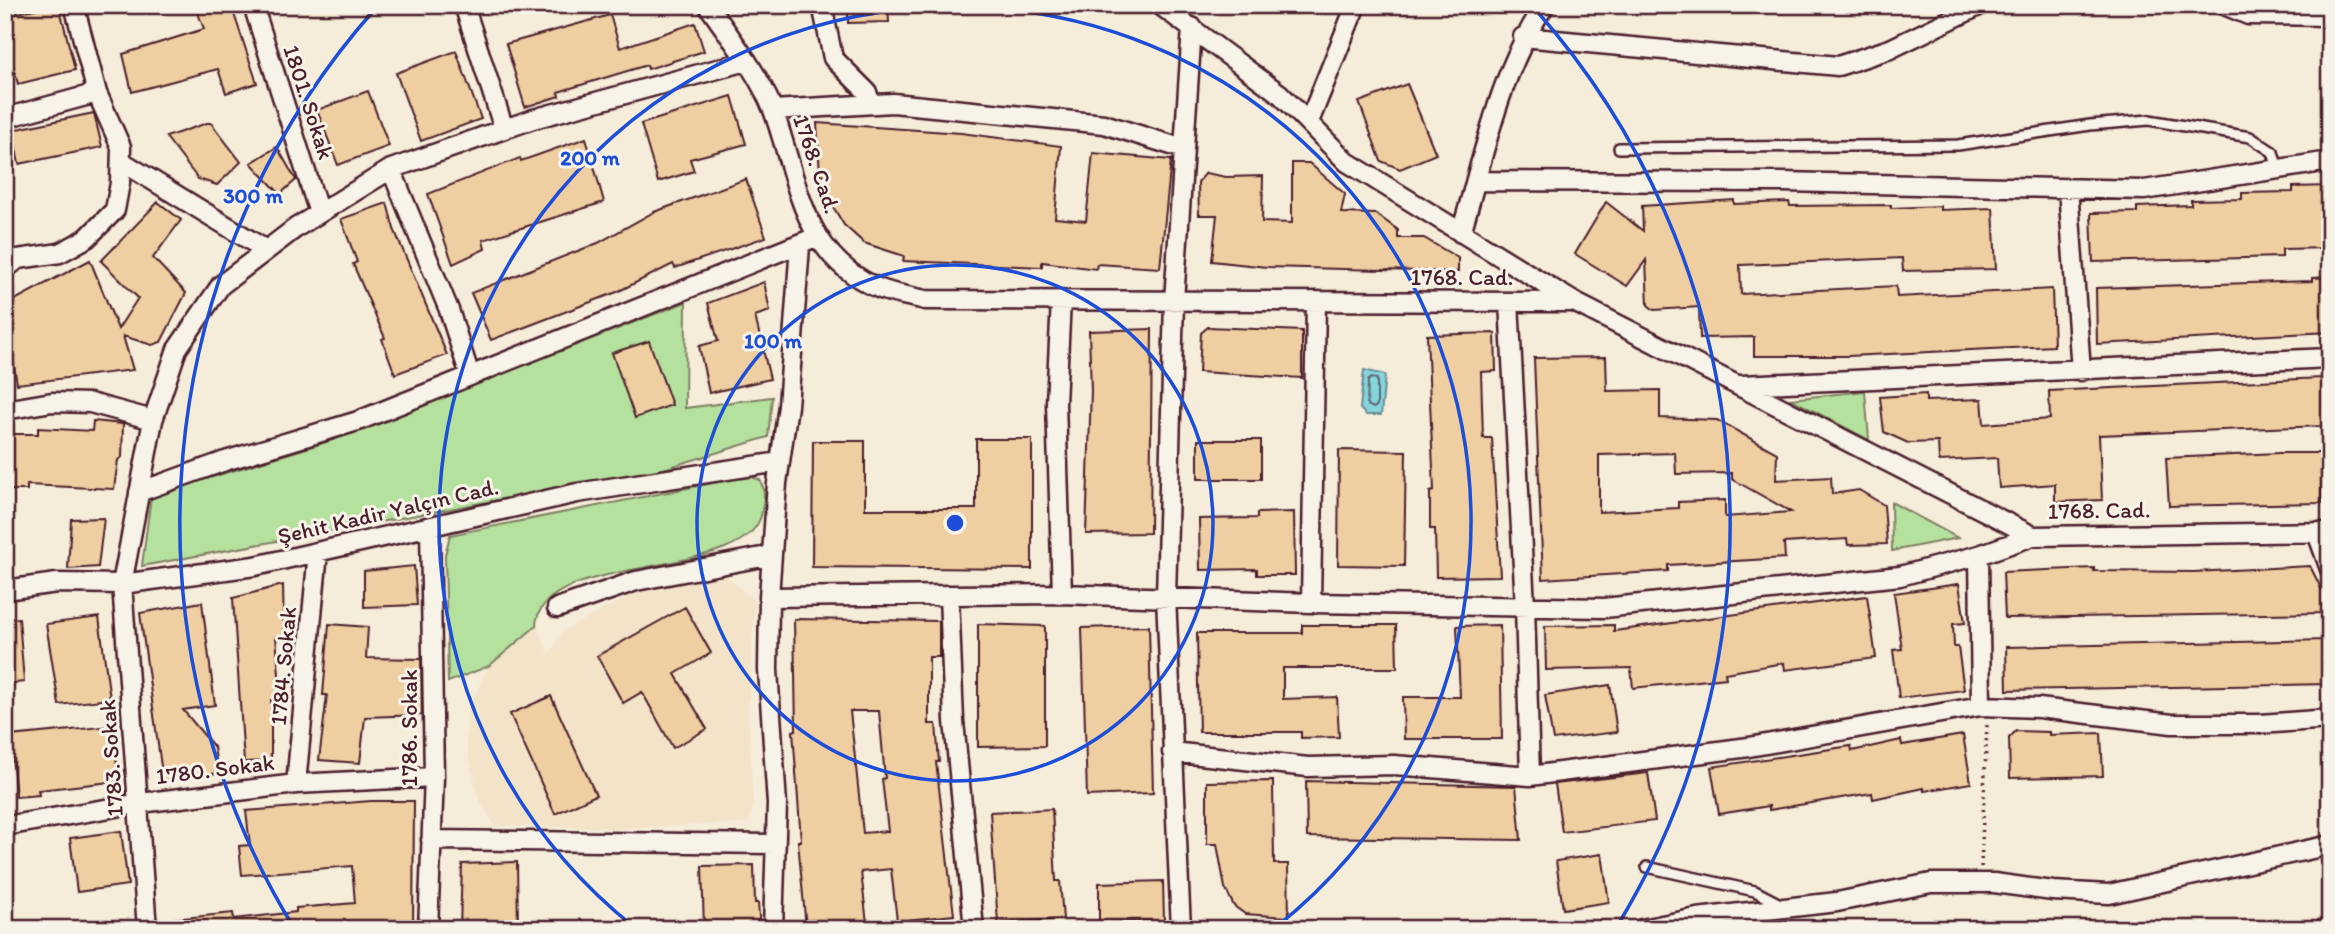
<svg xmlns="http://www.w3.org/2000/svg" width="2335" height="934" font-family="Itim,sans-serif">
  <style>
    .built { fill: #f3e3c9 }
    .green { fill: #b5e19e; stroke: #808064; stroke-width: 2 }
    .water { fill: #84d5dc; stroke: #6d8c95; stroke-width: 2 }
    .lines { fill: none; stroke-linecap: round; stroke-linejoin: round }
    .shore { stroke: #616872; stroke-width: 2 }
    .building { fill: #efcea1; stroke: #4a1f2b; stroke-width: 2; fill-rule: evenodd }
    .lane-casing { stroke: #4a1f2b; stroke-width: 14 }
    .street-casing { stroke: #4a1f2b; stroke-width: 23 }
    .path { stroke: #4a1f2b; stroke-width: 3.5; stroke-dasharray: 2 5; stroke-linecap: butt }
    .lane { stroke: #f7f3e8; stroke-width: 9 }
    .street { stroke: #f7f3e8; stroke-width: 18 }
    .ring { fill: none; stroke: #1d4ed8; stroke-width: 3.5 }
    .labels { text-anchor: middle; stroke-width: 6; stroke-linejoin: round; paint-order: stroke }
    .street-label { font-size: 23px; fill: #4a1f2b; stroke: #f7f3e8 }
    .centre { fill: #1d4ed8; stroke: #f7f3e8; stroke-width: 3.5 }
    .ring-label { font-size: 21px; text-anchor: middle; font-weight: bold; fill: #1d4ed8; stroke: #f7f3e8; stroke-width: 6; stroke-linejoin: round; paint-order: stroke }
  </style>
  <rect width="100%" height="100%" fill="#f5ecda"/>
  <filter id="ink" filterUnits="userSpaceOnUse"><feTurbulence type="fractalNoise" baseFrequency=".0143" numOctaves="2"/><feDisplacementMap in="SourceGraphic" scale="14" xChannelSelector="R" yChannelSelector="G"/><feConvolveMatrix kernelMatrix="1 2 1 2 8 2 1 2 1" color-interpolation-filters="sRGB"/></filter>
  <g filter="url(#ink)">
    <path class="built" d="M727,576l28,26 -7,108 5,97 -5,16 -123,5 -130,-2 -17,-29 -12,-54 1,-31 22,-46 47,-40 13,28 16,-24 66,-35 46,-12z"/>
    <path class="green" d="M686,302l-1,106 87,-11 -4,40 -108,33 -518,96 9,-70 185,-57z
      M1865,391l4,49 -78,-41z
      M749,476l11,4c6,11 4,19 2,31 -9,72 -224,39 -226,115l-47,40 -41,16 -3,-127 5,-20z
      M1891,502l67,36 -66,13z"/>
    <path class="water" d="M1364,370l21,5 -4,40h-15l-6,-6z"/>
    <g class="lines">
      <path class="shore" d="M1371,378l6,1v26l-3,3 -7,-3 1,-24z"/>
    </g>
    <path class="building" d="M51,5h8l16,65 -57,14 -13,-51v-17z
      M195,5h36l26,78 -31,10 -8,-24 -86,23 -9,-38 81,-25z
      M848,5h40l1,17 -41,1z
      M610,15l10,33 75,-25 9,28 -56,18 -1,-4 -89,27 1,4 -34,11 -19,-63z
      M456,51l25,68 -60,22 -25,-68z
      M1407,84l29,70 -36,15 -19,-8 -22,-59z
      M368,91l21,55 -51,19 -21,-55z
      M732,96l14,48 -56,15 4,12 -36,11 -17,-58z
      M94,113l8,34 -83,17 -7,-34z
      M207,123h4l30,39 -24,23 -19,-6 -32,-42z
      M817,123l144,10 100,13 -6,72 31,3 7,-68 78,7 -11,108 -63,-4 -1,5 -54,-7v5l-139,-6 1,-5 -40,-13 -20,-18 -12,-20 -4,-30h-8z
      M586,138l18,64 -121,38 2,9 -32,15 -25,-70 92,-36 1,3z
      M277,147l19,33 -16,14 -29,-31z
      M1292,163h17l36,31 -4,19 35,1 22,16v8h26l34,20v14l-191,-5 -55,-6 5,-46h-18l-1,-33 8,-9 20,4 37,-1 -1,46 30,1z
      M746,179l20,58 -91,31 -2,-4 -56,28 -126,48 -20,-47 127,-50 56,-31z
      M2330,186v62l-48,1v8l-189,5 -2,-49 46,-1v-5l54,-2v-5l51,-1v-6l51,-1v-5z
      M1734,200v4l55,-2 1,4 101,-1v3l49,-2v4l53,-2 3,61 -93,2 -1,-13 -162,7 1,29 155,-8 1,11 155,-8 2,57 -206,10h-94v-19l-54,1 -1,-31 -45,3 -6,-5 -2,-45 -19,26 -52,-32 31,-52 37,29 -1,-25z
      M158,202l23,18 -28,38 33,35 -25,49 -9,3 -29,-9 10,34 -116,14 -7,-43 -3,1 -2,-9v-28l85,-45 28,69 20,-31 -37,-37z
      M387,203l7,26 53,126 -52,19 -13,-35 3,-1 -32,-74 4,-2 -16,-43z
      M2330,277v55l-233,12 -1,-56 216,-7v-3z
      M764,282l6,29 -15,5 15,63 -61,14 -10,-47 19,-5 -10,-38z
      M1208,327l94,4v47l-103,-6 2,-39z
      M1152,329l-2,204 -64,1 5,-143 -2,-60z
      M1495,333l1,38 -15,1 2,66h9l8,138 -64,1 -1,-48h-5v-37l4,-1 -7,-156z
      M649,341l23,64 -37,13 -23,-65z
      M1606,357l1,34 53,-1v28l57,2 60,33 -1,27 55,-3 1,17 27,-4 25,15 3,39 -39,1 -1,-6 -63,4 1,15 -117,7v6l-125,8 -9,-221zM1675,453l1,21 56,-1v6l59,33 -66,5v-17l-47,2v6l-79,4v-57z
      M2322,378l2,48 -225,9 3,65 -47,2v-18l-56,4 -2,-30 -58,3 -1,-19 -30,1 -24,-11 -4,-35 46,-3v7l56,-2 2,25 66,-5 -1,-28z
      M93,421l30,3 -1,33 -4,3 -4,29 -87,-4v5h-22v-56h33v-6l54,3z
      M976,439h56v130l-220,-2 1,-126h52v68h111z
      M1198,440h63v39h-63z
      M1339,450l67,1 -2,115 -66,-1z
      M2279,453h42l1,50 -153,3 -3,-48z
      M1294,512l1,63h-38v-6l-57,1 -1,-51 58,-1v-5z
      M104,518l-6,49 -30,2 3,-50z
      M414,566l3,39 -53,2v-36z
      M2310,566l15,30 2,17 -322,5 -2,-46 91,-4v3l100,1z
      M1959,584l6,39 -12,1 1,23h4l6,43 -65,8 -6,-48 9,-1 -8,-56z
      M283,585l1,50 -8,1 5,64h-10v61l-27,1 -11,-164z
      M1867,596l9,62 -91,12 -1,-7 -59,10 1,5 -93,10 -2,-20 -85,2 -1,-44 69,-1v6z
      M202,602l13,103 -32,5 31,37 4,26 -55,8 -23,-168z
      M685,607l26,46 -36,21 32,55 -34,19 -31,-56 -19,11 -26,-47z
      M99,617l11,82 -51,6 -13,-81z
      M19,618l5,64 -19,2v-65z
      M794,619l145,2v36h-10v67h7l3,38h-3l18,153 -57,6 -6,-52 -30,3 6,51 -61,5 -8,-87h3l-8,-110 3,-1zM850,711h29l6,67 -3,1 6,52 -25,2z
      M329,624l39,3 -2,31 55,1 1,56 -57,2 -5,46 -41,-3 8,-65h-4z
      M978,624l67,2v120l-67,1z
      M1302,625h94l1,43h-114v31l54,-2 2,40 -38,1v-6h-102l-2,-99h105z
      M1500,625l2,114h-98l-1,-42h57l-3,-71z
      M1149,626l4,167 -66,3 -5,-168z
      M2330,640v44l-323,6 -1,-43z
      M1610,685l7,47 -64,8 -8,-45z
      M551,696l45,99 -41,19 -45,-100z
      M112,726l7,55 -81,9 1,5 -23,2 -6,-61z
      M2016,731l33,1v3l52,-2 2,43 -93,2 -1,-40z
      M1963,735l8,48 -47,8v-3l-51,11 -1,-6 -103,17v-4l-50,8 -8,-47 140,-21 1,5 49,-11 1,5z
      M1648,773l7,48 -93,11 -7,-48z
      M1273,781l1,83h14l1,53 -44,-3 -11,-8 -9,-18 -8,-44h-10v-62z
      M1306,781l210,5 5,54 -214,-3z
      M371,801h43l-1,128h-238l-1,-10 59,-6 1,6 62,-7v-4l59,-5 -3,-37 -110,9 -3,-29 11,-1 -4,-34z
      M1052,809l4,72h4l3,38 -65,4 -8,-111z
      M121,831l7,54 -51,7 -7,-54z
      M1602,854l7,48 -46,7 -7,-48z
      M517,862l1,67h-58l2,-65z
      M754,865l1,38h3l2,26h-56l-2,-63z
      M1163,881l1,40 -65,1v-39z"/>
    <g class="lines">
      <defs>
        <path id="lane" d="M1619,148l339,-3 132,-20 59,-5 101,17 23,15 5,17
          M1647,867l108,24 27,14"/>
        <path id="street" d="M253,5l66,208
          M464,5l40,124
          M708,5c23,34 50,67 65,105 25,68 28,146 105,178 14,6 32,8 47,12l649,2 459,234 297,-4
          M822,5l11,53 34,34 3,10
          M1160,5l120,89 67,68 227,140
          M2224,5l24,10 82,1
          M1523,37l315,29 52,-17 91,-44
          M773,110l120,-7 211,21 80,25
          M5,118l92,-25
          M1309,122l47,-117
          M121,161l145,89
          M391,169l58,141 21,66
          M1476,181l306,1 362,8 186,-29
          M2068,188l13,183
          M1461,233c23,-77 38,-161 84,-228
          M5,269l13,-10 42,-6 27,-15 28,-28 5,-27 1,-36 -24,-54 -23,-88
          M1061,300l-5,103 6,191
          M1509,302l16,304 5,170
          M1741,385l589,-27
          M5,410l47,-8 38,1 63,17
          M139,492l86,-31 133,-40 458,-184
          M2317,533l13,36
          M1979,555l2,151
          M5,590l52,-7 65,1 133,-18 322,-73 203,-31
          M949,595l5,126 20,208
          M769,597l293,-3 249,9 293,5 296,-32 79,-21 54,-19
          M1311,603l5,-302
          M557,608l79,-27 136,-26
          M1172,752l136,15 86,-2 136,11 219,-29 232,-41 58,2 133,16h88l70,-5
          M296,784l22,-232
          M5,826l135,-23 156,-19 138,-7
          M431,840l343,4
          M147,929l-25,-345 31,-164 24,-71 44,-64 76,-58 94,-58 142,-50 214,-58
          M428,929l6,-152 -4,-250
          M773,929l4,-125 -9,-134 1,-73 8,-114 11,-77 12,-160
          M1181,929l-15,-332 8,-296 18,-274
          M1642,929l55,-11 140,-16 94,-19h63l59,8 56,3 221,-49"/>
      </defs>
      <use href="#lane" class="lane-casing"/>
      <use href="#street" class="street-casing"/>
      <path class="path" d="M1981,867l6,-143"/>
      <use href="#lane" class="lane"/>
      <use href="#street" class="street"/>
    </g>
  </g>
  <g class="ring">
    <circle cx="955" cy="523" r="258"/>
    <path d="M634 927A516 516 0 1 1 1276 927"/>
    <path d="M294 928A775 775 0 0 1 375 9M1535 9A775 775 0 0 1 1616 928"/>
  </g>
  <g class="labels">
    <g class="street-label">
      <text transform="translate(309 102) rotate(72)" y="8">1801. Sokak</text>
      <text transform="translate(817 164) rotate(71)" y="8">1768. Cad.</text>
      <text x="1462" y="285">1768. Cad.</text>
      <text transform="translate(2099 510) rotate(-1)" y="8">1768. Cad.</text>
      <text transform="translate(388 511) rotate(-13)" y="8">Şehit Kadir Yalçın Cad.</text>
      <text transform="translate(283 666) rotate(-85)" y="8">1784. Sokak</text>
      <text transform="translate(409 728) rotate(-90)" y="8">1786. Sokak</text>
      <text transform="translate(111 758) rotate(-94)" y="8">1783. Sokak</text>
      <text transform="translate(215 769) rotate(-7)" y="8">1780. Sokak</text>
    </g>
  </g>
  <circle cx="955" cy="523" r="10" class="centre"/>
  <g class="ring-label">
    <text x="590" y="165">200 m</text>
    <text x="253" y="203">300 m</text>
    <text x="773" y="348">100 m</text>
  </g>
  <rect width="2335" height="934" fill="none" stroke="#f7f3e8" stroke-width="28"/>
  <rect x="14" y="14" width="2307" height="906" fill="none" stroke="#4a1f2b" stroke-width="2.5" filter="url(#ink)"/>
</svg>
